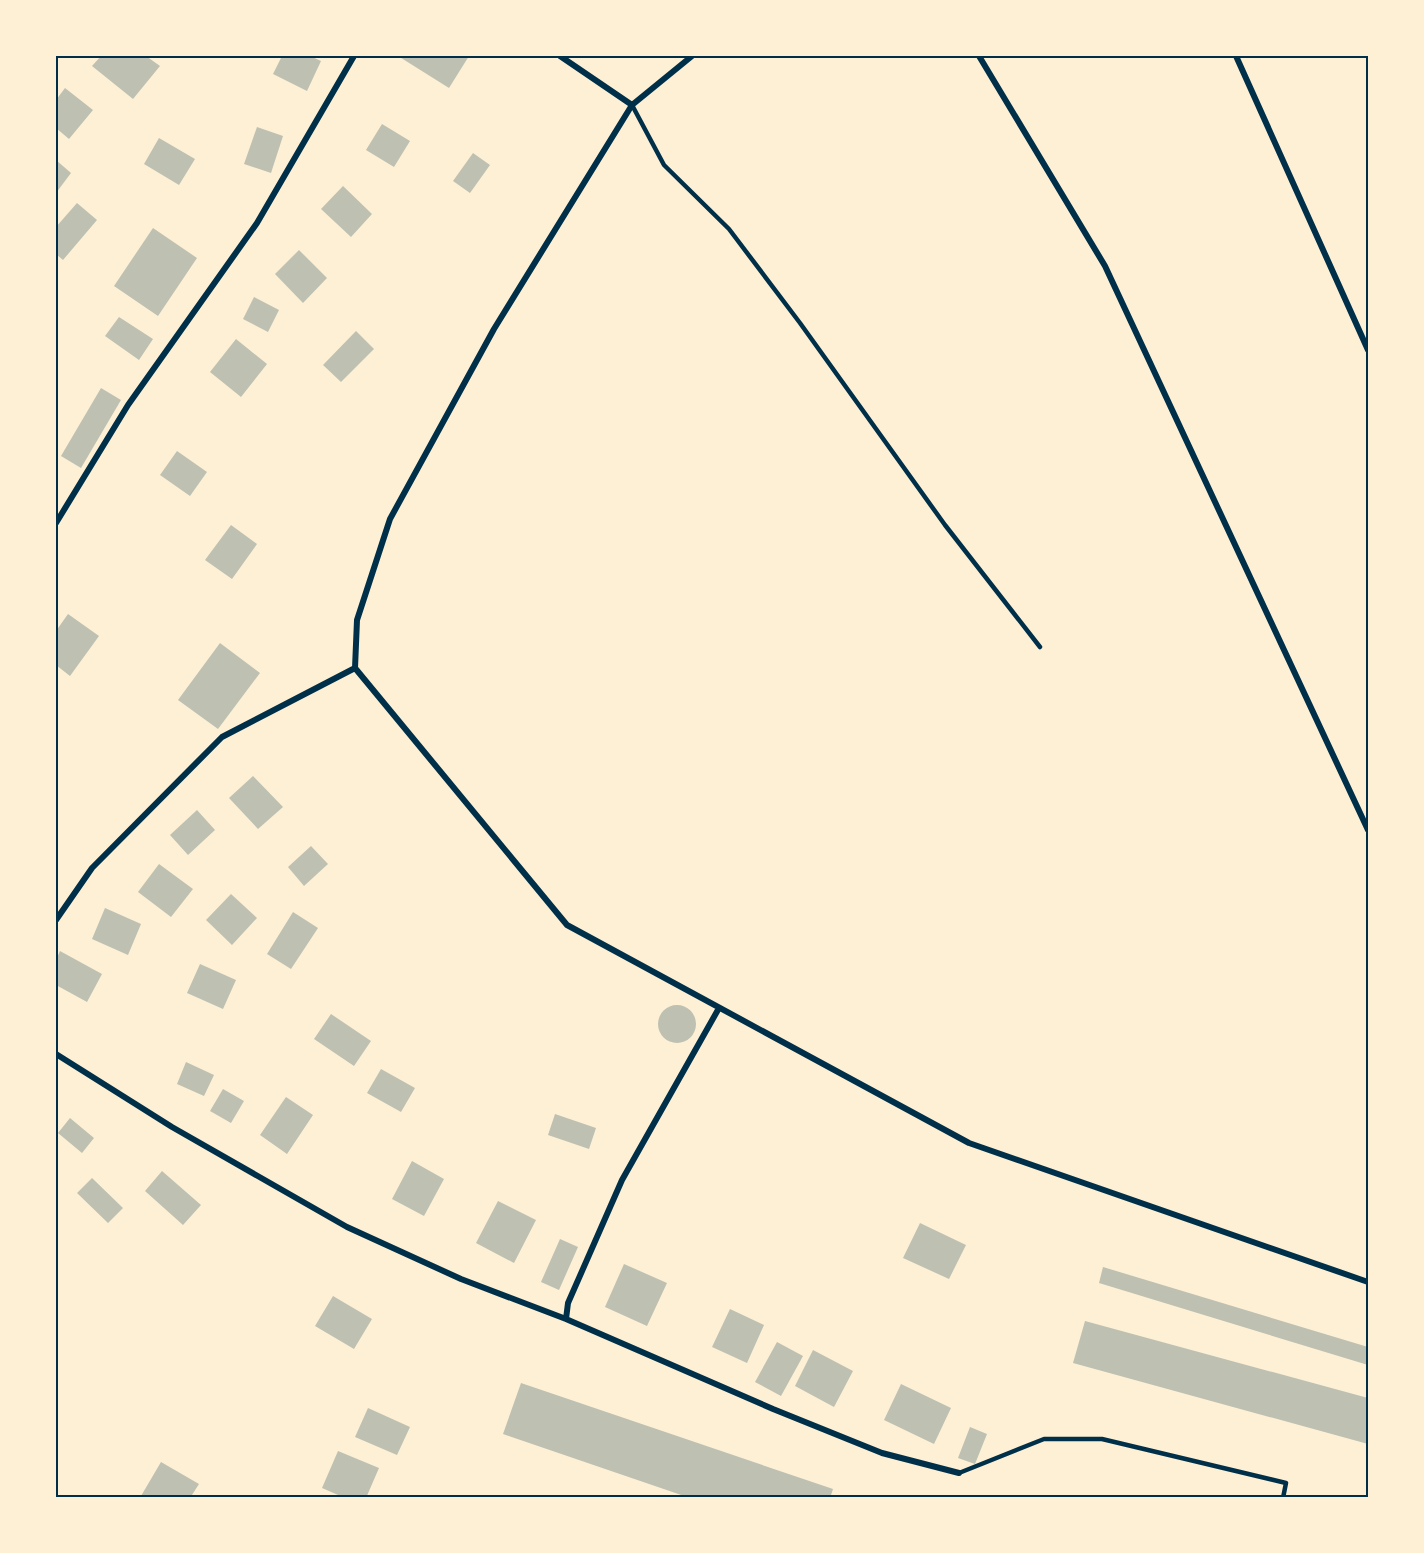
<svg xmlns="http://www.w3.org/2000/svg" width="1424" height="1553" font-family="'Nunito Sans',sans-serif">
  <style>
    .building { fill: #bec0b2 }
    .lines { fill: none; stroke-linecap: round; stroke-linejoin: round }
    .service { stroke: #003049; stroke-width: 4.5 }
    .minor { stroke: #003049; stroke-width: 6 }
    .neatline { fill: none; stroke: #003049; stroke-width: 2 }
  </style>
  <rect width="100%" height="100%" fill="#fdf0d5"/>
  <path class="building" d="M101,56h45l14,10 -27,33 -41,-33z
    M282,56h28l11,5 -14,30 -34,-17z
    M398,56h71l-20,32z
    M65,88l28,22 -24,29 -13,-11v-28z
    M382,124l28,17 -16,26 -28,-17z
    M257,127l26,9 -12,37 -27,-9z
    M159,138l36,21 -16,26 -35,-21z
    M473,153l17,12 -20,28 -17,-12z
    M56,160l15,13 -15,20z
    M343,186l29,28 -21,23 -30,-28z
    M77,203l20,17 -34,40 -7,-6v-27z
    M153,228l44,30 -39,58 -44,-30z
    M299,250l28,28 -24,25 -28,-29z
    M254,297l25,13 -11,22 -25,-13z
    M119,317l34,22 -14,21 -34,-24z
    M356,331l18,18 -33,33 -18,-17z
    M236,339l31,25 -26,33 -31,-25z
    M101,388l20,12 -40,68 -20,-12z
    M177,451l30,21 -17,24 -30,-21z
    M231,525l26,19 -25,35 -27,-19z
    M68,614l31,22 -29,40 -14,-11v-34z
    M220,643l40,30 -42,56 -40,-29z
    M253,776l30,31 -25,22 -29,-31z
    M197,810l18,20 -27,25 -18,-20z
    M311,846l17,18 -24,22 -16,-19z
    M159,864l34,25 -22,28 -33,-25z
    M231,894l26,24 -25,27 -26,-25z
    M105,908l36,16 -13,31 -36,-16z
    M293,912l25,16 -27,41 -24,-15z
    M60,951l42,23 -15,28 -31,-17v-25z
    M200,964l36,16 -13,29 -36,-16z
    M658 1024a19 19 0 1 1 38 0a19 19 0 1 1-38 0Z
    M331,1014l40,27 -17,25 -40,-27z
    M186,1062l28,13 -10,21 -27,-12z
    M381,1069l34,19 -14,24 -34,-19z
    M223,1089l21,12 -13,22 -21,-12z
    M286,1097l27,18 -26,39 -27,-19z
    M555,1114l41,14 -7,21 -41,-14z
    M70,1118l24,20 -12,15 -24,-20z
    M412,1161l32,18 -20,37 -32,-17z
    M162,1171l39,34 -18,20 -38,-34z
    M92,1178l31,30 -15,15 -31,-30z
    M498,1201l38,19 -22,43 -38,-20z
    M920,1223l46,22 -17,34 -46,-21z
    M560,1239l18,8 -19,43 -18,-8z
    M624,1264l43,19 -20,43 -42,-19z
    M1103,1267l265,80v18l-269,-82z
    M333,1296l39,23 -18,30 -39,-23z
    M730,1309l34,16 -17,38 -35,-16z
    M1085,1321l283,77v46l-295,-81z
    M777,1342l26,14 -22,40 -26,-14z
    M813,1350l40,21 -19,36 -39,-21z
    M521,1383l312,106 -3,9h-140l-187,-64z
    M901,1384l50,24 -17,36 -50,-24z
    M368,1408l42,19 -13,28 -42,-18z
    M970,1427l17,7 -12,30 -17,-6z
    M338,1451l41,17 -13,30h-21l-23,-10z
    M161,1462l38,22 -9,14h-46l-3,-2z"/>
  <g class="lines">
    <path class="service" d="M632,105l32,60 65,64 71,94 145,202 95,122
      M959,1473l85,-34h58l184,44 -3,15"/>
    <path class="minor" d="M560,56l72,49
      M979,56l126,210 263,564
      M1236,56l132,294
      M56,523l72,-118 129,-182 97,-167
      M355,668l212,257 402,218 399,139
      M56,920l36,-52 130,-131 133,-69 2,-48 33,-101 104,-190 138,-224 60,-49
      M56,1054l116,73 175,100 114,52 105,40 207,90 109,44 77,20
      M566,1319l2,-16 54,-123 97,-172"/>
  </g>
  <rect width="1424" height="1553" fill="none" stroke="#fdf0d5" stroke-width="114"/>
  <rect x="57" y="57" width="1310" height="1439" class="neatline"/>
</svg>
